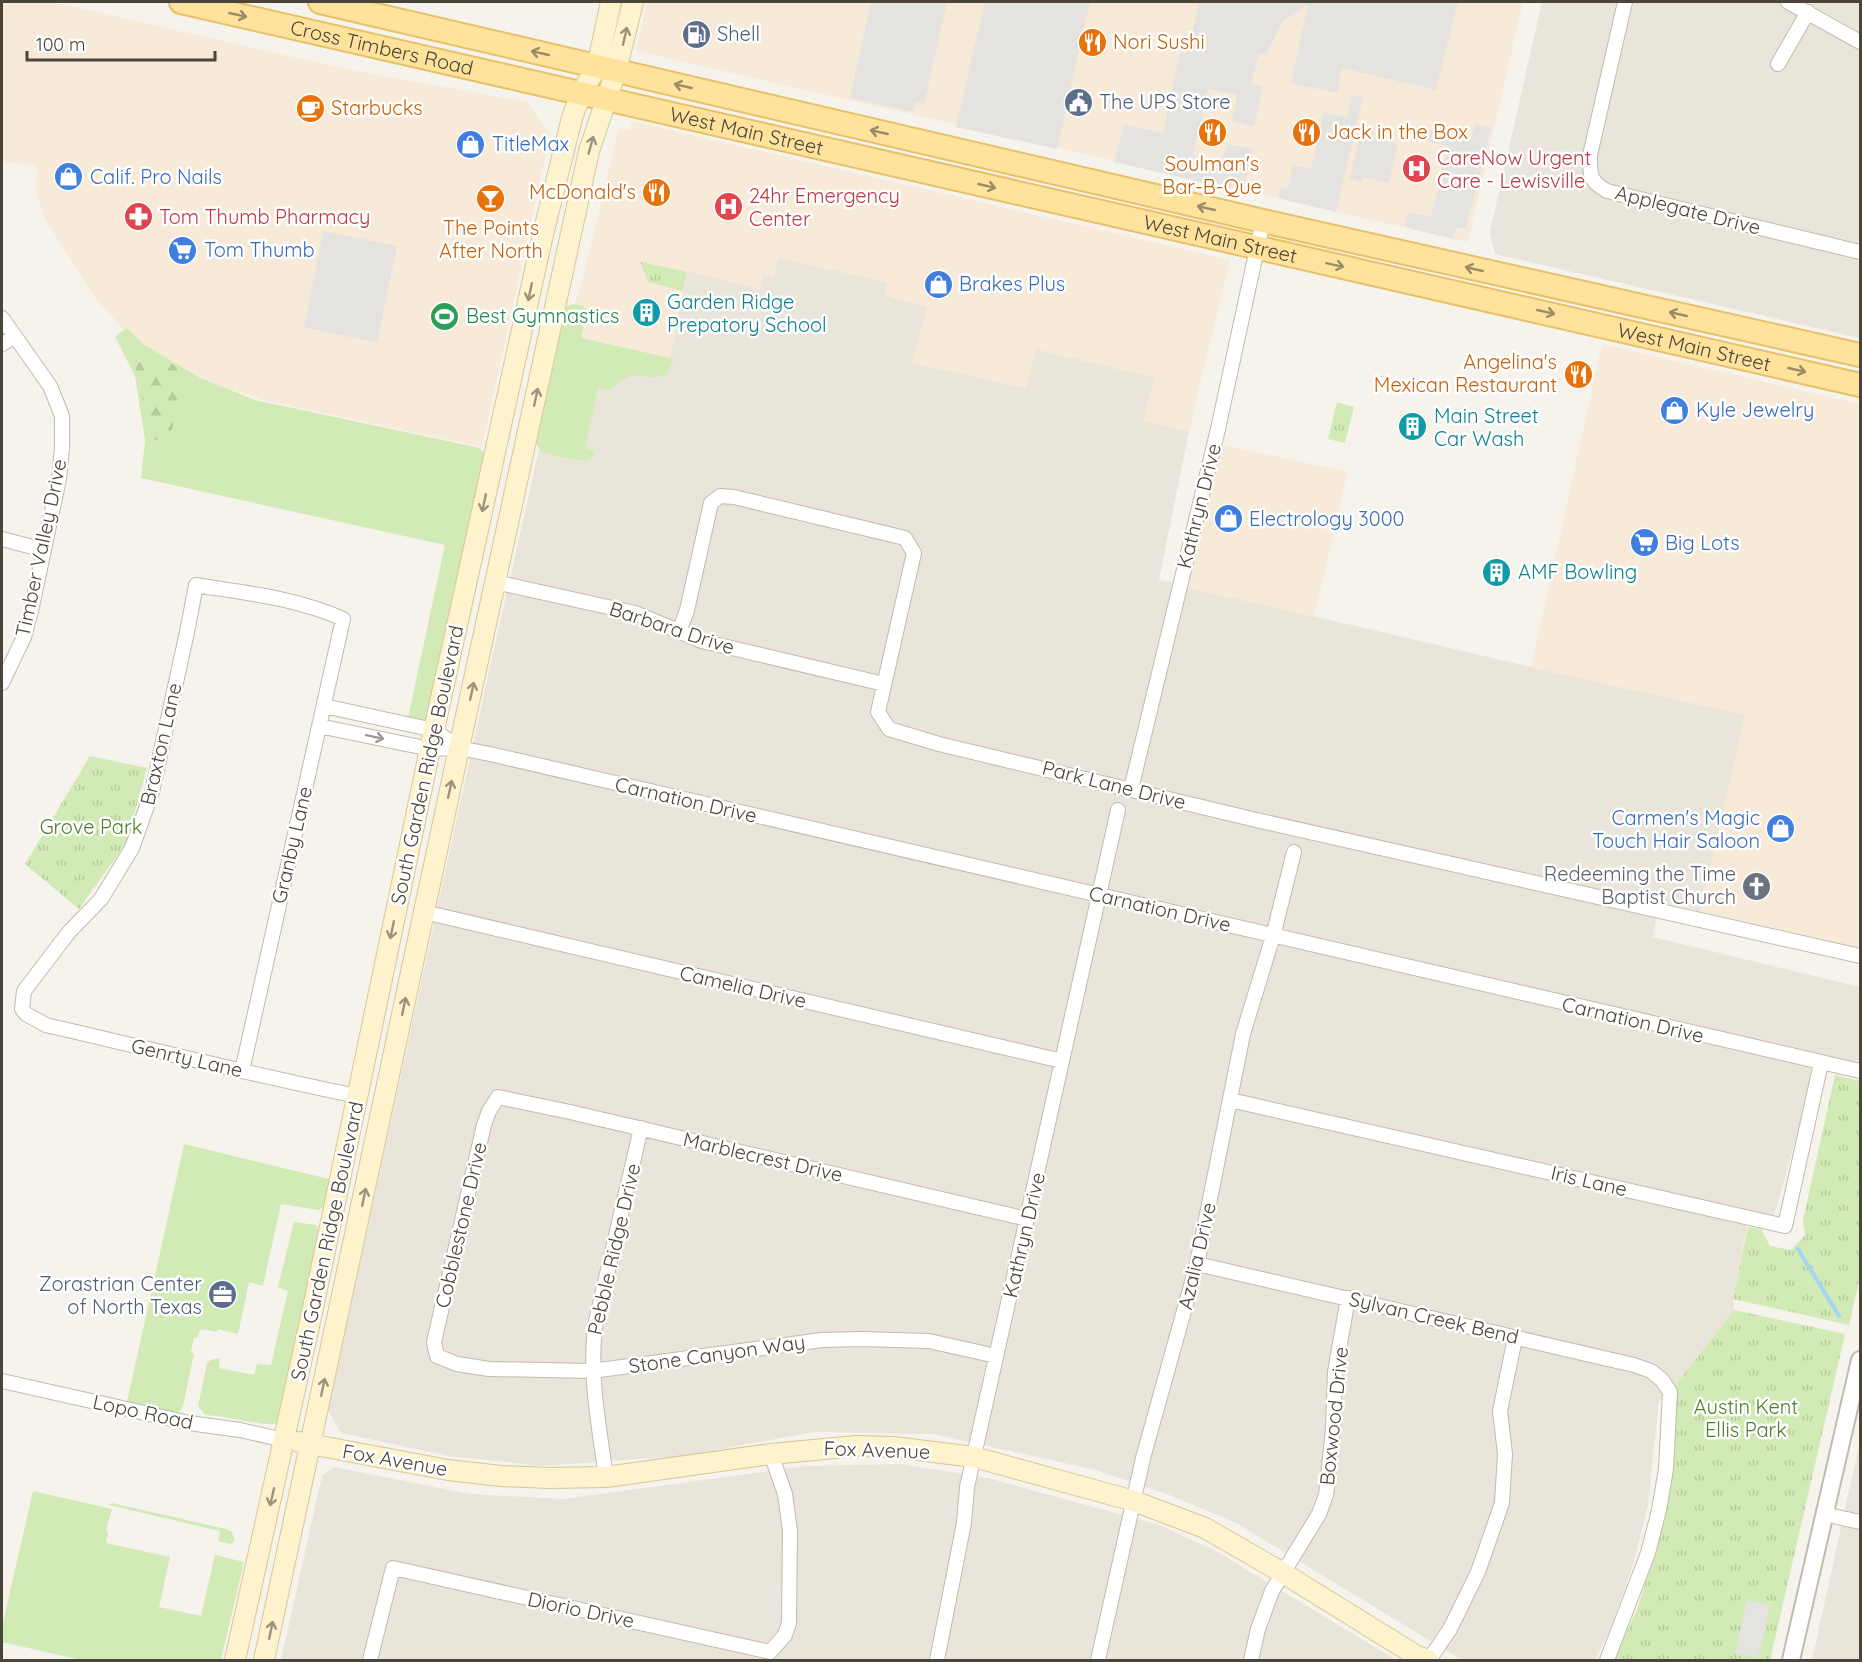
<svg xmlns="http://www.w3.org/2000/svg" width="1862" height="1662" font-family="Quicksand,sans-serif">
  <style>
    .residential { fill: #eae5da }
    .commercial { fill: #f7ead8 }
    .green { fill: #d2eab5 }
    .forest { fill: url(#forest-firs) }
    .park { fill: url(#park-tufts) }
    .parking { fill: #e5e3e0 }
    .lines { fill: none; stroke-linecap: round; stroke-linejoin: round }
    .stream { stroke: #a8d4f3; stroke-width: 4 }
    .minor-casing { stroke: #c2bbae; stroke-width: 16 }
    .tertiary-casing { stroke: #c2bbae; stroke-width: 20 }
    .secondary-casing { stroke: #d6c79b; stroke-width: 22 }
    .primary-casing { stroke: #e7c169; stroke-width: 26 }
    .minor { stroke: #fff; stroke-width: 14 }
    .tertiary { stroke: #fff; stroke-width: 16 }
    .secondary { stroke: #fff3cd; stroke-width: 20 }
    .primary { stroke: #ffe39c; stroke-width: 22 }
    .oneway { stroke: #9c8c66 }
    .oneway2 { stroke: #9c937c }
    .oneway3 { stroke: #9c9892 }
    .labels { text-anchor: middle; stroke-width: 5; stroke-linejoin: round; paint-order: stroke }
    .service-label { font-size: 20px; fill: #4e5e75; stroke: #fff; text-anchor: start }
    .food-label { font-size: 20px; fill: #c56008; stroke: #fff; text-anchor: start }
    .street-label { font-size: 20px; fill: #4b4439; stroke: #fff }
    .shop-label { font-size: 20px; fill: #366cbe; stroke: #fff; text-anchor: start }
    .health-label { font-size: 20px; fill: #be3a42; stroke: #fff; text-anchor: start }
    .culture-label { font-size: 20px; fill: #0d838f; stroke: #fff; text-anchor: start }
    .leisure-label { font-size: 20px; fill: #27864d; stroke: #fff; text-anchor: start }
    .park-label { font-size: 20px; fill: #4a8029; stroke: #fff }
    .worship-label { font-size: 20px; fill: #5b616d; stroke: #fff; text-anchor: end }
  </style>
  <defs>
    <pattern id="forest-firs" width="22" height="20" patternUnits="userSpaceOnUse" patternTransform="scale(1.5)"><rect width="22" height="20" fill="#d2eab5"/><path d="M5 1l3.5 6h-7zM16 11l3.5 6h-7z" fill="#b6ca9c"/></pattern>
    <pattern id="park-tufts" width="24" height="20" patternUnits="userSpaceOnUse" patternTransform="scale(1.5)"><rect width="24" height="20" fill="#d2eab5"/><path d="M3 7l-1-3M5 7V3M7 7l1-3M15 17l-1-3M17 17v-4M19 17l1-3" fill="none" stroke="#b6ca9c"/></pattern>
  </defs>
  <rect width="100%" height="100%" fill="#f6f3ec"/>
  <path class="residential" d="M1542,2h318v336l-365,-84 -5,-22z
    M778,258l110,24 -2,13 42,12 -15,56 113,25 10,-39 119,29 -12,43 46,10 -30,149 372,87 215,48 -46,196 -41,-9 -6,35 207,50v77l-41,-9 -45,161 -24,-4 -17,87 1,11 -64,82 -11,9 -11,104 -14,57 -23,66 -16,32h-133l-226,-137 -64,-27 -76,-26 -163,-36 -118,-2 -135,24 -138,10 -93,-10 -108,-23 -13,-23 161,-739 76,-336 123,-64 72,18 3,-14 11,2z
    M1860,1441v219h-48z
    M901,1464l87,14 171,47 57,26 180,109h-1115l41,-184 12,-9 136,27 93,5 243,-33z"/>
  <path class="commercial" d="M2,2h51l297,68 177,32 23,32 -68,313 -219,-47 -44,-15 -80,-39 -43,-47 -53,-83 -7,-26 1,-24 -35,-5z
    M647,2h876l-55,240 -832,-191z
    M632,121l598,139 -41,171 -46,-10 12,-43 -119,-29 -10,39 -114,-25 15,-56 -41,-12 1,-13 -109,-24 -4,19 -11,-2 -3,15 -72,-19 -18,88 -105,-24 18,-57 36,-150 11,2z
    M1602,344l258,60v544l-160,-37 45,-196 -214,-48z
    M1218,444l130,28 -34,145 -129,-30z"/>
  <path class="green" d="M573,304l10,2 5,5h-9l-4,10 9,2 -3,15 93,21 -7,15c-27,11 -28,-12 -58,16l-11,-2 -13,60 10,3 -1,4 -6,5h-11l-34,-7 -7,-9 30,-137z
    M126,328l20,18 53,31 56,23 225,48 8,11 -59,260 -10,3 -11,-4 37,-173 -304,-67 4,-38 -10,-64 -20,-39z
    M184,1144l149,36 -6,24 -8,6 -38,-6 -18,82 -14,-4 -11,52 -20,-5 -1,3 -16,-3 -4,9h-3l-3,14 3,2 -11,52 -5,7 -51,-11z
    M294,1222l22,3 4,9 -38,186c-4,3 -8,5 -13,4 -22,-1 -42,-8 -64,-9l-7,-9 9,-43 4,-3 9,-2 -1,10 35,7 3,-11 14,1 17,-74 -10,-4z
    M33,1491l79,18 -6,20 2,4 -2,10 64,14 -11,50 42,9 14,-61 29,7 -23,98h-140l-79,-18v-15z
    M112,1503l114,26 6,3 3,9 -5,3 -12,-3 2,-10 -111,-26z"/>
  <path class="forest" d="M161,357l22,14 1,17 -15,51 -20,1 -5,-36 -9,-39 11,-7z"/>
  <path class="park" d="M641,262l46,10 -4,19 -35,-9c0,-7 -7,-11 -7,-20z
    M1337,402l17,5 -9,36 -17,-4z
    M90,756l57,12 -21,75 -47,66 -54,-45z
    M1835,1075l25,6v196l-11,48 -116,-26 15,-72 13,2 9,17 21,4 14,-15 -2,-15z
    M1734,1310l111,24 -75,326h-157l24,-50 28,-91 5,-127z"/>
  <path class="parking" d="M871,2h76l-23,102 -8,-2 -3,10 -63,-14z
    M985,2h105l-33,147 -101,-22z
    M1199,2h259l-22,88 -94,-22 -5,25 -46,-10 17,-78 -25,16 -17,33h-8l-7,30 12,3 -9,40 -22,-6 5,-26 -29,-6 -15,66 29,7 5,-18 26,5 -8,34 -12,-3 -2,9 -117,-27 10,-38 39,9 17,-81 7,1z
    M1352,95l11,2 -27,115 -58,-14 3,-11 7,1 5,-23 18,4 13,-57 23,5z
    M1475,124l16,4 -25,101 -10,-2 -3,12 -48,-12 3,-15 23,5 17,-71 -36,-9 2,-11 57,14z
    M1362,125l13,3 -2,10 25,6 -9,39 -26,-6 -2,5 -11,-3z
    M323,231l74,15 -20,97 -73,-16z
    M1747,1600l23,5 -12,53 -23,-5z"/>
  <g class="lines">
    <path class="stream" d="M1798,1249l41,67"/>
    <defs>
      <path id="minor" d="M1625,2l-35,153c0,20 -1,26 17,36l253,61
        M1788,2l72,40
        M1778,64l30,-52
        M2,318l48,68 12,30v32l-3,31 -28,132 -7,26 -22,46
        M2,344l13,-8
        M2,539l42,11
        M495,582l140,31 67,28 182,43
        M679,632l8,-22 24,-107 9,-7 14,1 171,41 9,15 -36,159 11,17 50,15 313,75 608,137
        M324,706l110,24 25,18
        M319,726l111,23 29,-1 31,6 1370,317
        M1131,789l87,-360 45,-208
        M424,912l638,149
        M242,1071l101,-452c-46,-21 -98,-26 -147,-34l-9,47 -35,160 -20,56 -31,51 -32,33 -45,59 -2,18 4,5 20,11c104,24 207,50 311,71
        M1230,1100l555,126 36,-163
        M1197,1264l437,101 17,6 11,9 8,12 -4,77 -7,41 -11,43 -41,107
        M996,1356l-67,-15 -68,-2 -39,1 -230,31 -103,-2 -32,-5 -20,-8 -3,-14 50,-217 5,-14 9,-14 72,15 457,107
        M2,1381l187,42 51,7 44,10
        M606,1477c-7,-52 -18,-104 -10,-156l45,-193
        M1824,1514l36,8
        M370,1660l23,-92 377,84 15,-17 4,-12 1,-92 -5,-37 -14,-40
        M937,1660l27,-137 3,-36 151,-677
        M1098,1660l45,-202 54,-194 46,-230 30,-98 21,-84
        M1251,1660l7,-31 14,-38 47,-77 7,-19 7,-66 2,-57 13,-74
        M1429,1660l21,-31 28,-57 24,-69 3,-49 -5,-43 15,-73"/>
      <path id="tertiary" d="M1791,1660l69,-300"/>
      <path id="secondary" d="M299,1442l149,28 53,6 48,2 57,-1 165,-23 85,-8 37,1 81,10 160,44 71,27 78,45 134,83 11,4
        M235,1660l78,-352 121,-578 109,-496 29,-116 9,-25 16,-26 14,-65
        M264,1660l195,-912 130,-597 27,-80 17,-69"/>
      <g id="primary">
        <path id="s1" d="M181,2l1679,383"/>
        <path d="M320,2l943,219 597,134"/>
      </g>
    </defs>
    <use href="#minor" class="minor-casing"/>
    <use href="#tertiary" class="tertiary-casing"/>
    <use href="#secondary" class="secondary-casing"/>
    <use href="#primary" class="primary-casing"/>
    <use href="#minor" class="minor"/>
    <use href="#tertiary" class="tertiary"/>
    <use href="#secondary" class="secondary"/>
    <use href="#primary" class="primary"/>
  </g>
  <defs><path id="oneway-shaft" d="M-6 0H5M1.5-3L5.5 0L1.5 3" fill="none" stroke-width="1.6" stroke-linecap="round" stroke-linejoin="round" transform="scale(1.5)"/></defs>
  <g class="oneway">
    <use href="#oneway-shaft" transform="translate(238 15) rotate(13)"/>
    <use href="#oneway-shaft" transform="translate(540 53) rotate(-167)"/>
    <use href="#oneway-shaft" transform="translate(683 86) rotate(-167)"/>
    <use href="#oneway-shaft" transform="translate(879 132) rotate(-167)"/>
    <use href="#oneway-shaft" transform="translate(987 186) rotate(13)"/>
    <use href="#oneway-shaft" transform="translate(1206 208) rotate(-167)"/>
    <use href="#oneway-shaft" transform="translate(1335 265) rotate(12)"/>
    <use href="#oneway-shaft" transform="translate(1474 269) rotate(-167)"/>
    <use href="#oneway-shaft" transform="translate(1546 312) rotate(13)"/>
    <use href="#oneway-shaft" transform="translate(1678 314) rotate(-167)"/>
    <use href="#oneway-shaft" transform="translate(1797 370) rotate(13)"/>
  </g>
  <g class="oneway2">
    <use href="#oneway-shaft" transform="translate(625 36) rotate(-77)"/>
    <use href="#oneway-shaft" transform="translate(591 145) rotate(-74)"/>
    <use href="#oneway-shaft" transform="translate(530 292) rotate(102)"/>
    <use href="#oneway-shaft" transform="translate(536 397) rotate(-78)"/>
    <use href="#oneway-shaft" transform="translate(484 503) rotate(102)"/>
    <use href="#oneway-shaft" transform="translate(472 691) rotate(-78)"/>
    <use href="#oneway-shaft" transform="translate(450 789) rotate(-78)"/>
    <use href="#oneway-shaft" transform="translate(392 930) rotate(102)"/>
    <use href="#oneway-shaft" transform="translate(404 1006) rotate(-78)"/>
    <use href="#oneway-shaft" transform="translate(364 1197) rotate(-78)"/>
    <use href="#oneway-shaft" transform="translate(323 1387) rotate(-78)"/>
    <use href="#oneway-shaft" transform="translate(272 1497) rotate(103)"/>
    <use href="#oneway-shaft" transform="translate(271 1630) rotate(-78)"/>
  </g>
  <use class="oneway3" href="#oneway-shaft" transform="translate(375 737) rotate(12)"/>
  <defs>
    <symbol id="fuel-disc" viewBox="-11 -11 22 22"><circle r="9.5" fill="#5c6f8a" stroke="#fff"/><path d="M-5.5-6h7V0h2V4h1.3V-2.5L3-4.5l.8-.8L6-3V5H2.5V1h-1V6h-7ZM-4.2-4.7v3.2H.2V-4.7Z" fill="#fff"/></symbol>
    <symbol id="restaurant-disc" viewBox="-11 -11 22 22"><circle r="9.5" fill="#e8710a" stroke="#fff"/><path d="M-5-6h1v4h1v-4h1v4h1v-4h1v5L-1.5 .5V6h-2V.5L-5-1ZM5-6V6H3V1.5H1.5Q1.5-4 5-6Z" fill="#fff"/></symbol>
    <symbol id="civic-disc" viewBox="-11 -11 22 22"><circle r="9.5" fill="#5c6f8a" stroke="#fff"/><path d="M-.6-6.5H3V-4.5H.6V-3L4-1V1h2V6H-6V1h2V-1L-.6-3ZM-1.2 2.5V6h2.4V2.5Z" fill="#fff"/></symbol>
    <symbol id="cafe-disc" viewBox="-11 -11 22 22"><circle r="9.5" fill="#e8710a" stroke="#fff"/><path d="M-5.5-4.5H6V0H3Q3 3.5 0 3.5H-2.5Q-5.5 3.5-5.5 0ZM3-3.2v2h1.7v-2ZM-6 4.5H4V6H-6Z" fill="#fff"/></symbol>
    <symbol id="shop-disc" viewBox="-11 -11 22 22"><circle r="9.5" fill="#3f7fe0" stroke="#fff"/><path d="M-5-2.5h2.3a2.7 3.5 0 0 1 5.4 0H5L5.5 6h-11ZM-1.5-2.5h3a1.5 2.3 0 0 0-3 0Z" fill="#fff"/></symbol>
    <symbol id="hospital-disc" viewBox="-11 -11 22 22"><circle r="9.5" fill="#e0444e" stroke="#fff"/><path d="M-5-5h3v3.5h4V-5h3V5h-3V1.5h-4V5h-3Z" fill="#fff"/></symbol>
    <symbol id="bar-disc" viewBox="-11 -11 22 22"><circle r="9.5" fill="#e8710a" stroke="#fff"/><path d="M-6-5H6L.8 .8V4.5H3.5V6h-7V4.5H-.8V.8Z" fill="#fff"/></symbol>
    <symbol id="pharmacy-disc" viewBox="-11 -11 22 22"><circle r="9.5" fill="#e0444e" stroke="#fff"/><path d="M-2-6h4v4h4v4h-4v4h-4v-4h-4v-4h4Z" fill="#fff"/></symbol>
    <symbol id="supermarket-disc" viewBox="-11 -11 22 22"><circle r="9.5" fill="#3f7fe0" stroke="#fff"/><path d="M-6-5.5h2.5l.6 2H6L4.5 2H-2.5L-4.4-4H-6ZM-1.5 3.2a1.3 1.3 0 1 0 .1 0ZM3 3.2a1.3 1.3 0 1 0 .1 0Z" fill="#fff"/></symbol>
    <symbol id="building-disc" viewBox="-11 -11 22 22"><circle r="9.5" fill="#0f9aa8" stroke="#fff"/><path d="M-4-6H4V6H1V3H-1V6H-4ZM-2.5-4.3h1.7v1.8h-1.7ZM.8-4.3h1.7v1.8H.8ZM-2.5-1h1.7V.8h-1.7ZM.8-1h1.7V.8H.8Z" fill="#fff"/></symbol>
    <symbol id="stadium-disc" viewBox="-11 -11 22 22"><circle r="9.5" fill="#2e9e5b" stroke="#fff"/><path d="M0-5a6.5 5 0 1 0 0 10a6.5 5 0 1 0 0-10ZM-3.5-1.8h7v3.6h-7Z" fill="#fff"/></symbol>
    <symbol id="church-disc" viewBox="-11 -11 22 22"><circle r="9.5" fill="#6b7280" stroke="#fff"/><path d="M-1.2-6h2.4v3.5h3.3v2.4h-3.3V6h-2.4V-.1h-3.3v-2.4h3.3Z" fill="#fff"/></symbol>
    <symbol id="office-disc" viewBox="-11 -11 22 22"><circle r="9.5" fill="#5c6f8a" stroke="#fff"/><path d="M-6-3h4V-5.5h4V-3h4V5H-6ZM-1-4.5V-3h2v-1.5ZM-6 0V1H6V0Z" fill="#fff"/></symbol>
  </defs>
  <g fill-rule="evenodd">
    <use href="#fuel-disc" x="680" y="18" width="33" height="33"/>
    <use href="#restaurant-disc" x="1076" y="26" width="33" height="33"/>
    <use href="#civic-disc" x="1062" y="86" width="33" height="33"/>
    <use href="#cafe-disc" x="294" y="92" width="33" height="33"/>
    <use href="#restaurant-disc" x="1290" y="116" width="33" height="33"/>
    <use href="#restaurant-disc" x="1196" y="116" width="33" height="33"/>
    <use href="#shop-disc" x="454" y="128" width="33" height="33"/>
    <use href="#hospital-disc" x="1400" y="152" width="33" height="33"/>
    <use href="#shop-disc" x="52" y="160" width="33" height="33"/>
    <use href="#restaurant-disc" x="640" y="176" width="33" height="33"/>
    <use href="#bar-disc" x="474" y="182" width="33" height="33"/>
    <use href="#hospital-disc" x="712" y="190" width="33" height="33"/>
    <use href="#pharmacy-disc" x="122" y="200" width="33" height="33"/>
    <use href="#supermarket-disc" x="166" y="234" width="33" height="33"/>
    <use href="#shop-disc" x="922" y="268" width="33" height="33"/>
    <use href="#building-disc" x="630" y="296" width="33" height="33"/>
    <use href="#stadium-disc" x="428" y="300" width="33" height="33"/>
    <use href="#restaurant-disc" x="1562" y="358" width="33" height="33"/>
    <use href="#shop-disc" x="1658" y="394" width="33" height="33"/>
    <use href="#building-disc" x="1396" y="410" width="33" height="33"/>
    <use href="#shop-disc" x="1212" y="502" width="33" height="33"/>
    <use href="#supermarket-disc" x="1628" y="526" width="33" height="33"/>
    <use href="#building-disc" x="1480" y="556" width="33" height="33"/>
    <use href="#shop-disc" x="1764" y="812" width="33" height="33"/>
    <use href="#church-disc" x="1740" y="870" width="33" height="33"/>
    <use href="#office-disc" x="206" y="1278" width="33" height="33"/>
  </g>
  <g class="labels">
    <g class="service-label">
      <text x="717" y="41">Shell</text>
      <text x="1099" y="109">The UPS Store</text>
      <text x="202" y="1291" text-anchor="end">Zorastrian Center<tspan x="202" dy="23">of North Texas</tspan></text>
    </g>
    <g class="food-label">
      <text x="1113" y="49">Nori Sushi</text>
      <text x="331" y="115">Starbucks</text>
      <text x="1327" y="139">Jack in the Box</text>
      <text x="1212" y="171" text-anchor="middle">Soulman's<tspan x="1212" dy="23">Bar-B-Que</tspan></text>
      <text x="636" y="199" text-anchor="end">McDonald's</text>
      <text x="491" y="235" text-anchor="middle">The Points<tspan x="491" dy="23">After North</tspan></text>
      <text x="1557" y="369" text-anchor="end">Angelina's<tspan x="1557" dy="23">Mexican Restaurant</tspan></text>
    </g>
    <g class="street-label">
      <text dy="7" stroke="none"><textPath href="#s1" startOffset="206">Cross Timbers Road</textPath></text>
      <text dy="7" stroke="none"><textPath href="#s1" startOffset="580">West Main Street</textPath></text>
      <text transform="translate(1688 210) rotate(14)" y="7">Applegate Drive</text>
      <text dy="7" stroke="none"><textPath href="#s1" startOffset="1066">West Main Street</textPath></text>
      <text dy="7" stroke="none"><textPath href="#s1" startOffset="1552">West Main Street</textPath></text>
      <text transform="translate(1199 506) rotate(-76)" y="7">Kathryn Drive</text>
      <text transform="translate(41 548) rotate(-78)" y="7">Timber Valley Drive</text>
      <text transform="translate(672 628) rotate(18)" y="7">Barbara Drive</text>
      <text transform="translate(161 744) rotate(-77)" y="7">Braxton Lane</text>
      <text transform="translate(427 765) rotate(-78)" y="7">South Garden Ridge Boulevard</text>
      <text transform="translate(1114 785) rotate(14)" y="7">Park Lane Drive</text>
      <text transform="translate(686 800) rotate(13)" y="7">Carnation Drive</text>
      <text transform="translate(292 845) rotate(-77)" y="7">Granby Lane</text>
      <text transform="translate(1160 909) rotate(13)" y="7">Carnation Drive</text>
      <text transform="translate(743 987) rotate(13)" y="7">Camelia Drive</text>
      <text transform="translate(1633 1020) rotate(13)" y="7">Carnation Drive</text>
      <text transform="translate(187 1058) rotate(13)" y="7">Genrty Lane</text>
      <text transform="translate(763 1157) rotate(13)" y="7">Marblecrest Drive</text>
      <text transform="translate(1589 1181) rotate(13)" y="7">Iris Lane</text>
      <text transform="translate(461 1225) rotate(-77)" y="7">Cobblestone Drive</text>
      <text transform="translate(1024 1235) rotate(-77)" y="7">Kathryn Drive</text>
      <text transform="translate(327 1241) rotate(-78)" y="7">South Garden Ridge Boulevard</text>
      <text transform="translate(614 1249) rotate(-77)" y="7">Pebble Ridge Drive</text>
      <text transform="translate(1197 1256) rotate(-77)" y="7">Azalia Drive</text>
      <text transform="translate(1434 1318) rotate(13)" y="7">Sylvan Creek Bend</text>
      <text transform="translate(717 1354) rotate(-8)" y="7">Stone Canyon Way</text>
      <text transform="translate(143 1412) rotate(12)" y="7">Lopo Road</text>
      <text transform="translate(1334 1416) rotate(-84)" y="7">Boxwood Drive</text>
      <text transform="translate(877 1450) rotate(2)" y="7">Fox Avenue</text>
      <text transform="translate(395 1460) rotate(10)" y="7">Fox Avenue</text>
      <text transform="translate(581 1610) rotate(12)" y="7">Diorio Drive</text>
    </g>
    <g class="shop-label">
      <text x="492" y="151">TitleMax</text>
      <text x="90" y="184">Calif. Pro Nails</text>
      <text x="204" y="257">Tom Thumb</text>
      <text x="959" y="291">Brakes Plus</text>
      <text x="1696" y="417">Kyle Jewelry</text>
      <text x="1249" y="526">Electrology 3000</text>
      <text x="1665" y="550">Big Lots</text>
      <text x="1760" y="825" text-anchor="end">Carmen's Magic<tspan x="1760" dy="23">Touch Hair Saloon</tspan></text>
    </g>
    <g class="health-label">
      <text x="1437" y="165">CareNow Urgent<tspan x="1437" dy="23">Care - Lewisville</tspan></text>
      <text x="749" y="203">24hr Emergency<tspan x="749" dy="23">Center</tspan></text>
      <text x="159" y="224">Tom Thumb Pharmacy</text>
    </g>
    <g class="culture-label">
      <text x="667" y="309">Garden Ridge<tspan x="667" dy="23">Prepatory School</tspan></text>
      <text x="1434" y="423">Main Street<tspan x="1434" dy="23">Car Wash</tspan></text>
      <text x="1518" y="579">AMF Bowling</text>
    </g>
    <g class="leisure-label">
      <text x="466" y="323">Best Gymnastics</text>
    </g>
    <g class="park-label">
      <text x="91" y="834">Grove Park</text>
      <text x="1746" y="1414">Austin Kent<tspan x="1746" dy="23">Ellis Park</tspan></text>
    </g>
    <g class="worship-label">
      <text x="1736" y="881">Redeeming the Time<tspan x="1736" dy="23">Baptist Church</tspan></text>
    </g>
  </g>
  <rect width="1862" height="1662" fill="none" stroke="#4b4439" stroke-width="6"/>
  <path d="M27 51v9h188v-9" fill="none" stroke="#4b4439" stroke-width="3"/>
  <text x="36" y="51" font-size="18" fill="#4b4439" stroke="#ffffff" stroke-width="4.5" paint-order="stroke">100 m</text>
</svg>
